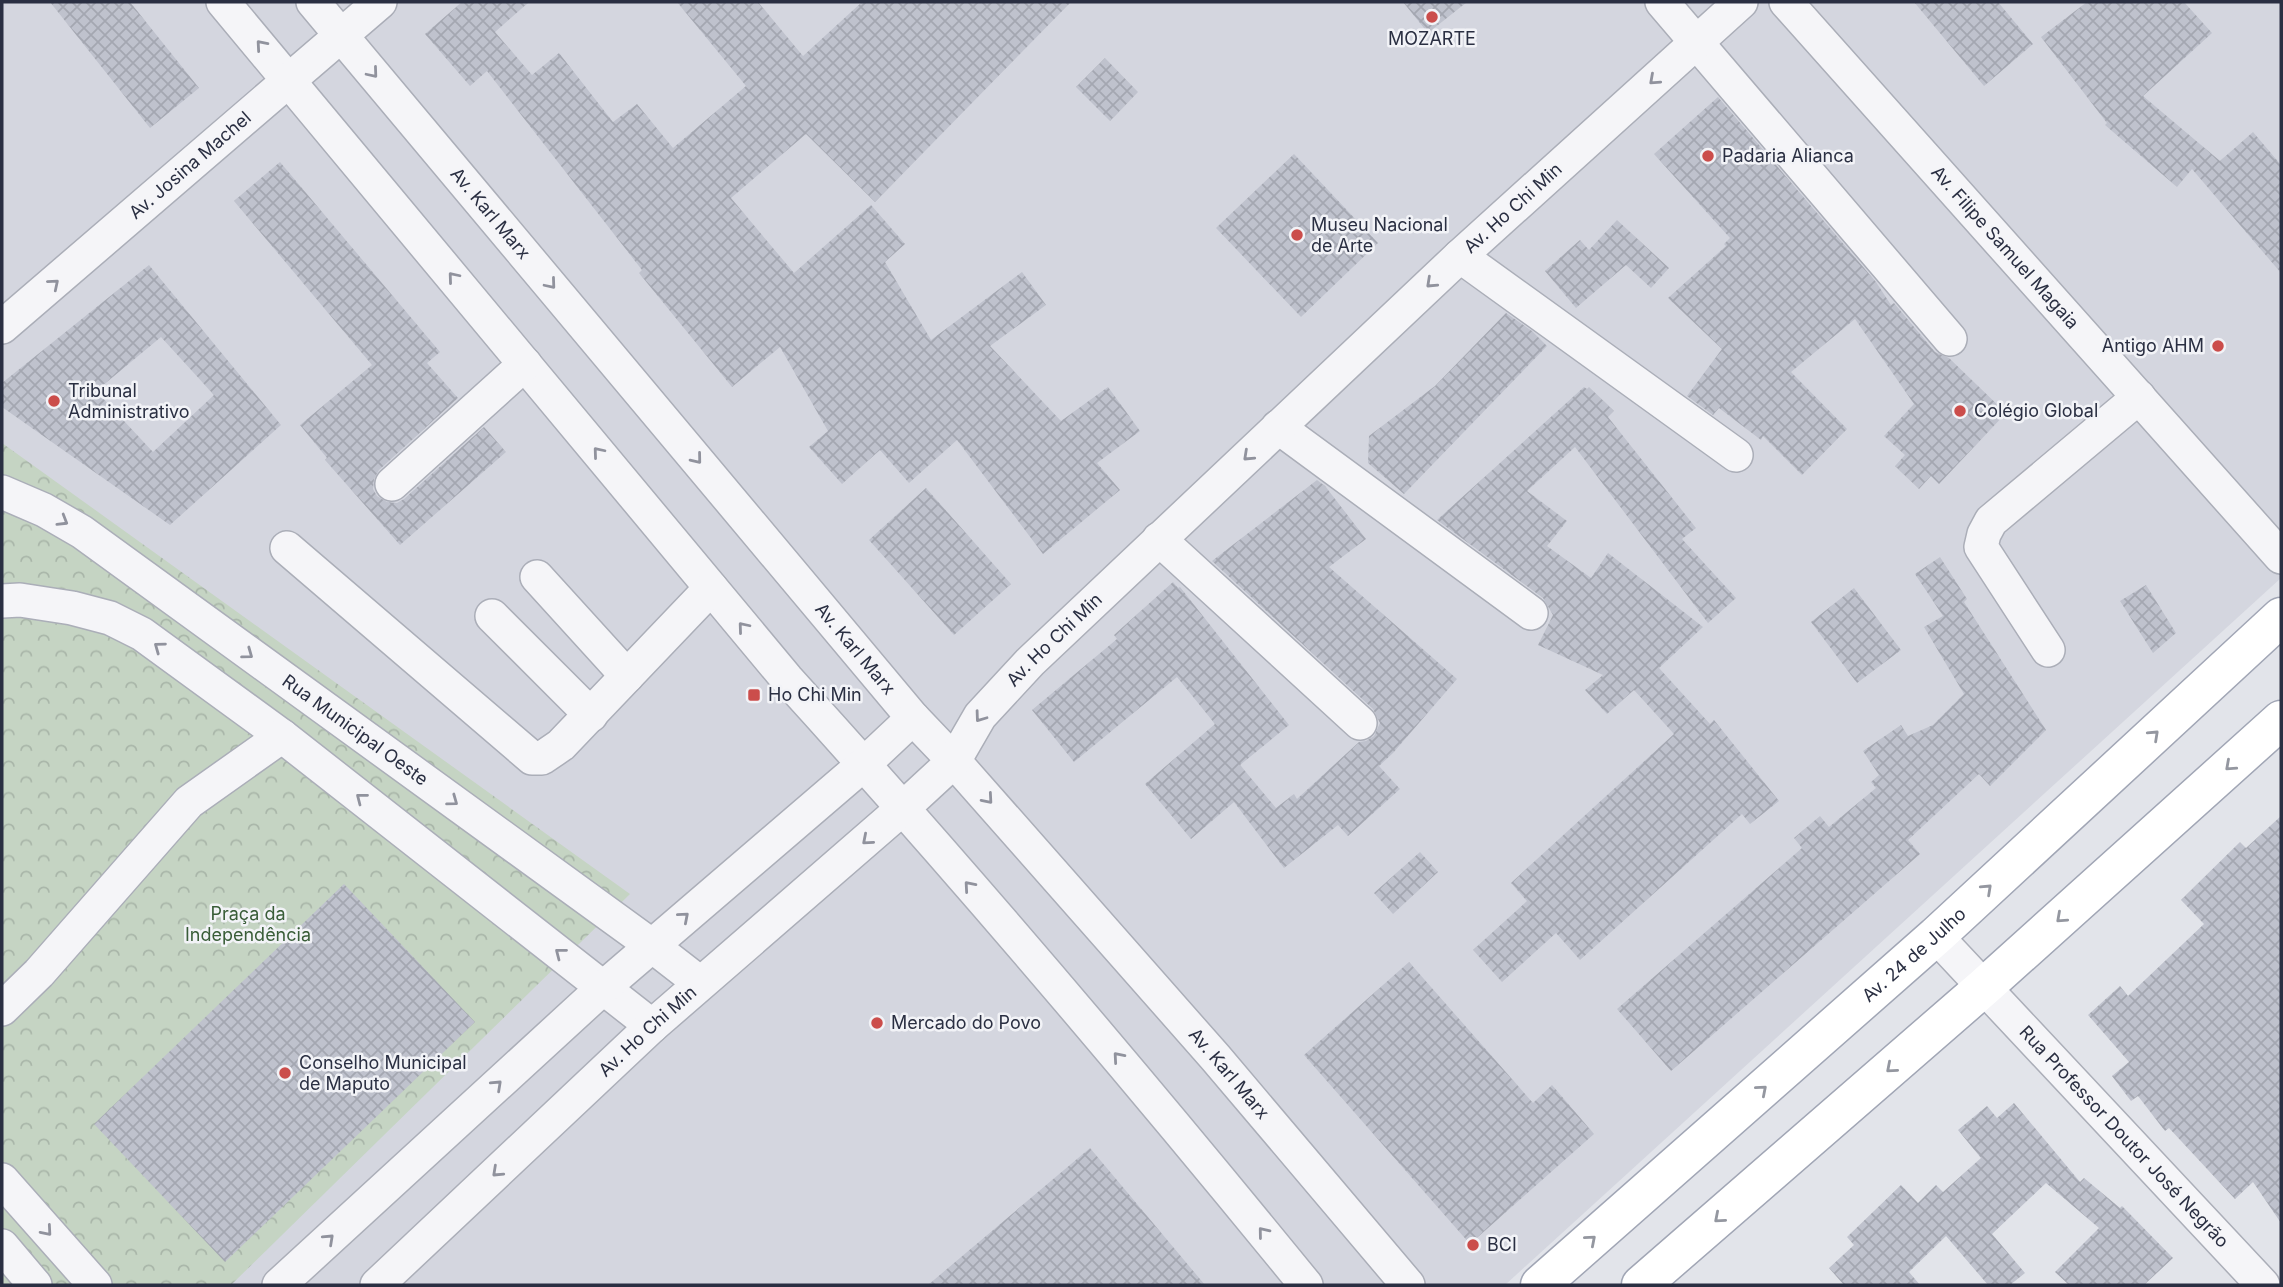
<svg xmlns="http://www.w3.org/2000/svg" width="2283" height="1287" font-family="Inter,sans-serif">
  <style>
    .built { fill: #d4d6df }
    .park { fill: url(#park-crowns) }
    .building { fill: url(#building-cross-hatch); fill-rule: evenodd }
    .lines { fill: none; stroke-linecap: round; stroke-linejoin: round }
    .minor-casing { stroke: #abaeb8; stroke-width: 36 }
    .major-casing { stroke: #a1a6b5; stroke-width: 41 }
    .minor { stroke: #f5f5f8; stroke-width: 33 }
    .major { stroke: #fff; stroke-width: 38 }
    .oneway { stroke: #90929d }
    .oneway2 { stroke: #9497a0 }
    .poi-dot { fill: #cb4d4b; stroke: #f2f3f7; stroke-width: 2.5 }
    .labels { text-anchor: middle; stroke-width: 5; stroke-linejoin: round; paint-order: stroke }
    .poi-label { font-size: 18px; fill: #2a2f42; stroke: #f2f3f7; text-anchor: start }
    .street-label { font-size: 18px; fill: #2a2f42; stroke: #f2f3f7 }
    .park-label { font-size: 18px; fill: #395d38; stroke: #f2f3f7 }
  </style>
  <defs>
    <pattern id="park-crowns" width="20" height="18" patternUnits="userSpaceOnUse" patternTransform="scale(1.75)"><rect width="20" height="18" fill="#c5d4c3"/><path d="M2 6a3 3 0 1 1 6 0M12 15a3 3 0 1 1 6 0" fill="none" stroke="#a9b6a9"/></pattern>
    <pattern id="building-cross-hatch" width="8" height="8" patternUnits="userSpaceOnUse" patternTransform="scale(1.75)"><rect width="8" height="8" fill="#bfc2cd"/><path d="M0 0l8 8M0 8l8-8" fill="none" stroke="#a4a7b1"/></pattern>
  </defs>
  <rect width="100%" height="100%" fill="#e2e4ea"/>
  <path class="built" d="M2,2h2279v576l-776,707h-1503z"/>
  <path class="park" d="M2,443l628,451 -399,391h-229z"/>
  <path class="building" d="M50,2h80l69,86 -49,40z
    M462,2h67l-34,30 37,43 27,-22 54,69 24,-18 36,44 73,-62 -69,-84h81l45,54 59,-54h209l-196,200 -69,-68 -75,64 63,75 77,-68 34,39 -20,18 46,78 91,-68 24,33 -56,41 71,75 47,-34 32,44 -43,32 23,27 -77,64 -86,-114 -48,43 -29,-33 -38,34 -33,-37 19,-16 -48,-84 -48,40 -93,-114 3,-3 -155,-199 -17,15 -45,-52z
    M1403,2h64l-39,31z
    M1914,2h84l35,42 -49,42z
    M2087,2h97l28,31 -69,63 77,65 33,-29 28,33v108l-89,-104 -15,18 -72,-62 2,-2 -66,-86z
    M1105,58l33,34 -28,29 -34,-34z
    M1718,97l158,185 15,23 3,-2 41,49 14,6 57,55 -67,71 -8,-8 -12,13 -24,-23 10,-11 -21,-19 30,-32 -59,-85 -64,53 56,57 -45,46 -39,-39 -2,4 -42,-32 -6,7 -26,-19 35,-47 -54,-51 58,-52 -2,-2 6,-6 -76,-84z
    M1294,154l84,89 -77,74 -85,-89z
    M280,162l160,190 -13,11 31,35 -79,72 -5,9 -1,10 4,7 10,6 10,1 7,-4 80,-72 22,25 -106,93 -75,-85 2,-2 -27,-33 72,-60 -138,-164z
    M1617,220l52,48 -18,20 -25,-23 -50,43 -31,-37 35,-31 9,10z
    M149,265l132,160 -111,100 -168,-118v-24zM161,337l53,58 -61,57 -57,-61z
    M1506,313l26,18 15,15 -143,148 -36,-31 1,-27 66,-50z
    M1584,387l3,2 2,-2 25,24 -6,6 88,111 -14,11 54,59 -28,25 -133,-176 -48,44 40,30 -20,25 44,32 17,-25 95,74 -44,41 51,56 4,-4 65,81 -29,23 -8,-10 -162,146 -24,-27 -54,49 -29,-32 54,-49 -16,-18 163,-149 -40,-44 -27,24 -22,-24 18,-15 -65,-30 15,-30 -10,-17 -106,-78z
    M1317,480l8,6 41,53 -37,28 128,112 -64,74 -14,13 21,23 -52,47 -10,-11 -54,43 -50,-66 -43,37 -46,-55 70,-60 -38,-47 -103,85 -42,-52 85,-71 -3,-4 59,-53 5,6 2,-1 109,138 -49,40 36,43 18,-14 3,5 62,-57 7,-1 8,-5 6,-13 -7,-14 -161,-148z
    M926,488l85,96 -57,51 -85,-95z
    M1940,557l27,42 -3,3 82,128 -56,56 -11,-12 -71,66 12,14 -249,217 -54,-62 185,-161 -8,-10 26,-22 9,11 47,-39 -5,-6 8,-7 -16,-24 38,-26 7,11 25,-11 31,-31 -40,-67 19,-11 -28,-42z
    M2146,585l30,48 -23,20 -33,-52z
    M1854,588l47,62 -44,33 -46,-61z
    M2281,816v407l-28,-41 -18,17 -66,-71 -4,3 -27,-35 -7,5 -19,-25 17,-14 -41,-47 32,-29 8,10 76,-72 -23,-24 59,-58 6,6z
    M1420,852l18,20 -45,42 -19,-21z
    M344,884l131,138 -250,240 -131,-138z
    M1409,962l124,141 19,-18 42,49 -124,110 -166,-189z
    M2014,1103l66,79 4,-4 36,30 2,-2 51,52 -29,27h-75l-14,-13 44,-44 -53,-45 -54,51 33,39 -15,12h-22l-42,-49 -37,36 11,13h-76l-15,-17 25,-23 -7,-8 54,-52 17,18 18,-18 7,7 38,-34 -23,-28 29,-24 10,12z
    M1090,1148l115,137h-277z"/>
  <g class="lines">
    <defs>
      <g id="minor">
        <path d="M223,2l564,677c179,197 351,400 519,606"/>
        <path id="s1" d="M313,2l600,716 41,43 261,296 193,228"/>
        <path d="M1662,2l288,337"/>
        <path id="s2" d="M1786,2l495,555"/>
        <path d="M1460,256l276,199"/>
        <path id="s3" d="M2,327l378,-325"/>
        <path d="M1278,427l253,186"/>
        <path d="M392,484l133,-120"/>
        <path id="s4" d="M2,492l42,18 38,22 569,413 49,38"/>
        <path d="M1159,539l201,184"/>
        <path d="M287,548l245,210h10l19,-13 150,-157"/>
        <path d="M537,577l90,99"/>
        <path d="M2,601l18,-1 52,8 38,10 32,16 140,102 370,290"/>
        <path d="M492,616l99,99"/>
        <path d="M2048,650l-67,-103 3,-13 7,-13 148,-124"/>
        <path id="s5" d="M1936,936l327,349"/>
        <path d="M2,1009l37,-36 150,-171 93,-66"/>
        <path d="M2,1180l93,105"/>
        <path d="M2,1246l33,39"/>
        <path d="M279,1285l325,-298 260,-223 49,-46"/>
        <path id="s6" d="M377,1285l275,-259 250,-217 52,-48 26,-45 50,-54 430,-406 281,-254"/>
      </g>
      <g id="major">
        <path id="s7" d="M1540,1285l396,-349 345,-319"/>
        <path d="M1641,1285l343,-298 297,-267"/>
      </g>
    </defs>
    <use href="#minor" class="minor-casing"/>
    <use href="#major" class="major-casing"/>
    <use href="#minor" class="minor"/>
    <use href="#major" class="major"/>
  </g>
  <defs><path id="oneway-chevron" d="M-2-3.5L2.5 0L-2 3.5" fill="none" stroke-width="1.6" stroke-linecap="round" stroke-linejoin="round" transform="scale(1.75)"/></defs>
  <g class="oneway">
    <use href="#oneway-chevron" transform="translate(261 45) rotate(-131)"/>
    <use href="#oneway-chevron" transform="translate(373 73) rotate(50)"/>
    <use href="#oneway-chevron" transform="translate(1654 80) rotate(138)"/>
    <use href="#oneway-chevron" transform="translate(453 277) rotate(-130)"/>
    <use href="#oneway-chevron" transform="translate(1431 283) rotate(137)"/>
    <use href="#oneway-chevron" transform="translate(54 284) rotate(-40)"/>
    <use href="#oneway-chevron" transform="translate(551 284) rotate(50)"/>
    <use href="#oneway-chevron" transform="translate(598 452) rotate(-130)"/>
    <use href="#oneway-chevron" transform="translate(1248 456) rotate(137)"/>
    <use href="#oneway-chevron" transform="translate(697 459) rotate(51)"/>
    <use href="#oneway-chevron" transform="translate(63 521) rotate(31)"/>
    <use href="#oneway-chevron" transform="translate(743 627) rotate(-130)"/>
    <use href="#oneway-chevron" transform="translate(159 647) rotate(-144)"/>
    <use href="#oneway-chevron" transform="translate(248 654) rotate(36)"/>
    <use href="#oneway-chevron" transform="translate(980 717) rotate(126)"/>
    <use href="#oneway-chevron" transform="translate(361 798) rotate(-142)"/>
    <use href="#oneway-chevron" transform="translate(988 799) rotate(49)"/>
    <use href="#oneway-chevron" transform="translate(453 801) rotate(36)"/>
    <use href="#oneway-chevron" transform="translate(867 840) rotate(139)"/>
    <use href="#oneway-chevron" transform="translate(969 886) rotate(-131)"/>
    <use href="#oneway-chevron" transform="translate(684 917) rotate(-41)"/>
    <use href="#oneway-chevron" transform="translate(560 953) rotate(-142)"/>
    <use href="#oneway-chevron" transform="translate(1118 1057) rotate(-131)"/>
    <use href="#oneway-chevron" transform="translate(497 1085) rotate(-43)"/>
    <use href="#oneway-chevron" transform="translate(497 1172) rotate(137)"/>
    <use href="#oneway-chevron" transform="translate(47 1231) rotate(49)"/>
    <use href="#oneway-chevron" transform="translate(1263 1232) rotate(-129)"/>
    <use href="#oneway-chevron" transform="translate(329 1239) rotate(-43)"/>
  </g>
  <g class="oneway2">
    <use href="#oneway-chevron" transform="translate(2154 735) rotate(-43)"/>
    <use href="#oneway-chevron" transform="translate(2230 766) rotate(138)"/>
    <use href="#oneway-chevron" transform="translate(1987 889) rotate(-43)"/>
    <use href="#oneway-chevron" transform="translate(2061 918) rotate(138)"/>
    <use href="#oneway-chevron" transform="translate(1891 1068) rotate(139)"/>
    <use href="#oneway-chevron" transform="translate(1762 1090) rotate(-41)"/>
    <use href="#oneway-chevron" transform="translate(1719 1218) rotate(139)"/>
    <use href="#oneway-chevron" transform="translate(1591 1240) rotate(-41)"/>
  </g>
  <g class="poi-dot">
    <circle cx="1432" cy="17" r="7"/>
    <circle cx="1708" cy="156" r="7"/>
    <circle cx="1297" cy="235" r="7"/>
    <circle cx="2218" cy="346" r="7"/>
    <circle cx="54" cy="401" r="7"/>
    <circle cx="1960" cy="411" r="7"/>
    <rect x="747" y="688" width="14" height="14" rx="3.5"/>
    <circle cx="877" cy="1023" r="7"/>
    <circle cx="285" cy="1073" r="7"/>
    <circle cx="1473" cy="1245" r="7"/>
  </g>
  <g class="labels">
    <g class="poi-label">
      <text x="1432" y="45" text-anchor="middle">MOZARTE</text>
      <text x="1722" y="162">Padaria Alianca</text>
      <text x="1311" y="231">Museu Nacional<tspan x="1311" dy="21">de Arte</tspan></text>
      <text x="2204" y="352" text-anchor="end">Antigo AHM</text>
      <text x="68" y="397">Tribunal<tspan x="68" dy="21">Administrativo</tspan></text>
      <text x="1974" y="417">Colégio Global</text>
      <text x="768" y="701">Ho Chi Min</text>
      <text x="891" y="1029">Mercado do Povo</text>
      <text x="299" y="1069">Conselho Municipal<tspan x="299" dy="21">de Maputo</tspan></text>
      <text x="1487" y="1251">BCI</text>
    </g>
    <g class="street-label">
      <text dy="6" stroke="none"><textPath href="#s3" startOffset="248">Av. Josina Machel</textPath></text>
      <text dy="6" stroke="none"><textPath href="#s6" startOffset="1568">Av. Ho Chi Min</textPath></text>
      <text dy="6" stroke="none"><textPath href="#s1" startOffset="276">Av. Karl Marx</textPath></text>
      <text dy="6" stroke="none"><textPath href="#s2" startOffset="329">Av. Filipe Samuel Magaia</textPath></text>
      <text dy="6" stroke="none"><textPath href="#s6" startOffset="938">Av. Ho Chi Min</textPath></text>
      <text dy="6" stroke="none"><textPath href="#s1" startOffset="844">Av. Karl Marx</textPath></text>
      <text dy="6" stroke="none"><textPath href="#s4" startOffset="427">Rua Municipal Oeste</textPath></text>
      <text dy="6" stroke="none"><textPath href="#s7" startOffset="499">Av. 24 de Julho</textPath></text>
      <text dy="6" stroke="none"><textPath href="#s6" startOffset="371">Av. Ho Chi Min</textPath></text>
      <text dy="6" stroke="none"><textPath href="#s1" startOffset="1410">Av. Karl Marx</textPath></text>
      <text dy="6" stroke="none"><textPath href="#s5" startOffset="275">Rua Professor Doutor José Negrão</textPath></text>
    </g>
    <g class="park-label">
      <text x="248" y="920">Praça da<tspan x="248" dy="21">Independência</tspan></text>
    </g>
  </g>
  <rect width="2283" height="1287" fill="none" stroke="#2a2f42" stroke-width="7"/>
</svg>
